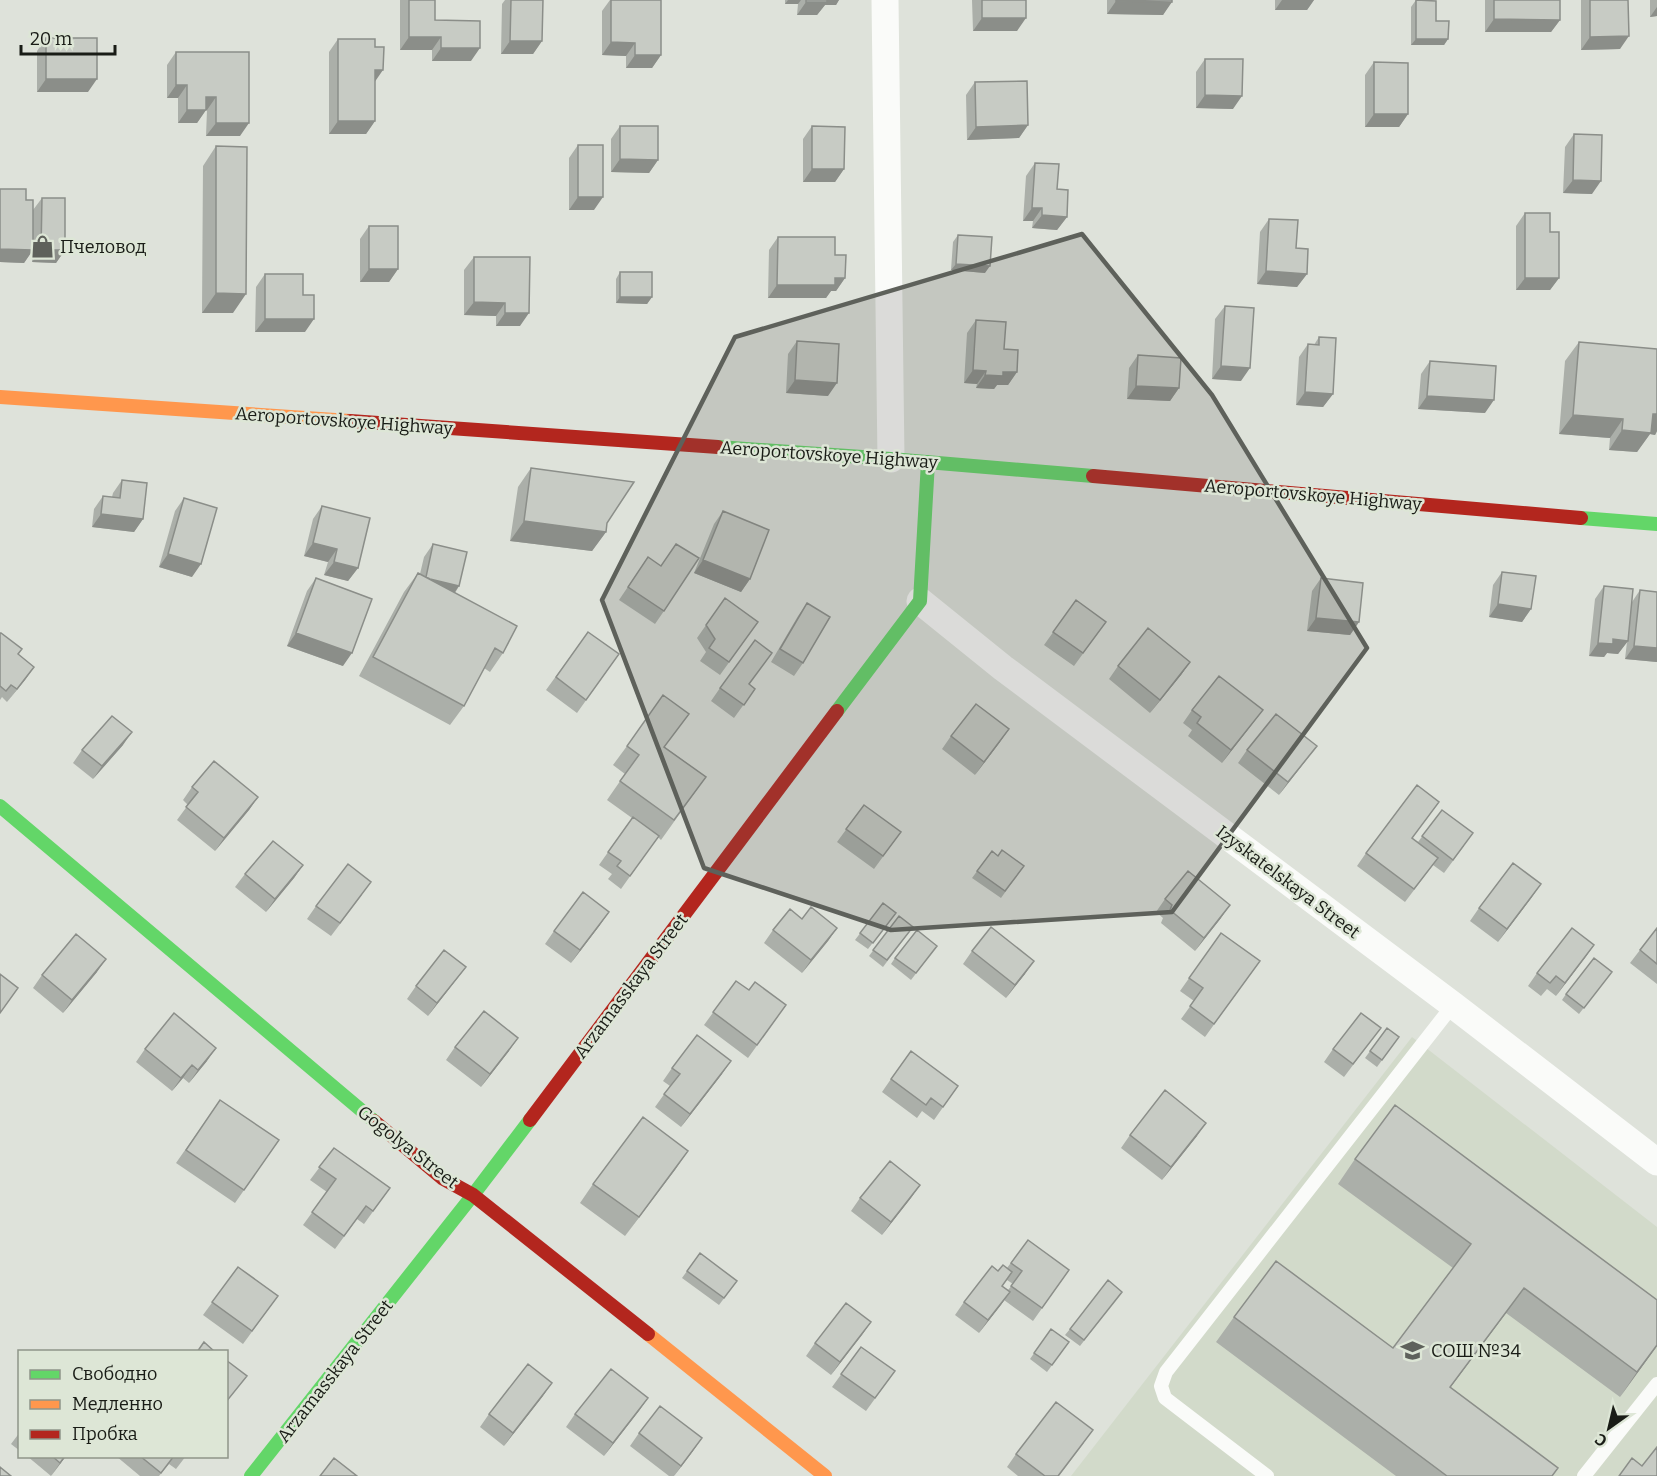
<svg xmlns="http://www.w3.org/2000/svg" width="1657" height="1476" font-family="Bitter,serif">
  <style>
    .built { fill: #d2daca }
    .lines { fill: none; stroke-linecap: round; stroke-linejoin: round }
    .lane { stroke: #fafbf9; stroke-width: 14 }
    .street { stroke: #fafbf9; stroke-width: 27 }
    .fast { stroke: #63d668; stroke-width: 14 }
    .slow { stroke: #ff974d; stroke-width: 14 }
    .jam { stroke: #b3261e; stroke-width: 14 }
    .wall { fill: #abafa9; fill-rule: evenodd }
    .shaded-wall { fill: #8b8e89 }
    .building { fill: #c7cbc4; stroke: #8b8e89; stroke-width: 1.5 }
    .marked { fill: #5e615b; fill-opacity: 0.2; stroke: #5e615b; stroke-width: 4.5; stroke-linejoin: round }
    .labels { text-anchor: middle; stroke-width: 5; stroke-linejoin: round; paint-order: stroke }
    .poi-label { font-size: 18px; fill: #191c16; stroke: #dde6d6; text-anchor: start }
    .street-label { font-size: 18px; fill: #191c16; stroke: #dde6d6 }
  </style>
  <rect width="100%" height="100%" fill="#dee2da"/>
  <path class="built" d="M1412,1037l245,190v249h-586z"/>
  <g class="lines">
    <path class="lane" d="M1267,1476l-102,-78 -4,-12 5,-14 287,-367
      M1584,1476l73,-92"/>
    <path class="street" d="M885,0l6,459
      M920,601l83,67 450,337 204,157"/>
    <path class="fast" d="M718,447l173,12 202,17
      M1581,518l76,6
      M837,711l83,-110 8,-139
      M0,806l374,315
      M251,1476l222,-281 57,-75"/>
    <path class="slow" d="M0,397l350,24
      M648,1334l177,142"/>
    <path class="jam" d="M350,421l368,26
      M1093,476l488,42
      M530,1120l307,-409
      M374,1121l68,57 31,17 175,139"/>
  </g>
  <path class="wall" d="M400,0h35v20l36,41h-39v-11h-32z
    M505,0h38l-1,41 -9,13h-32l1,-50z
    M610,0h51v55l-9,13h-26v-12l-24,-1v-44z
    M785,0h54l-3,5h-11l-8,10h-20l1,-11h-13z
    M972,0h54l-9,31h-44z
    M1107,0h65l-9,15 -56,-1z
    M1275,0h39l-7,10h-32z
    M1416,0l20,21 12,18 -4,6h-33v-38z
    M1485,0h75v20l-9,12h-66z
    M1581,0h47l-8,49 -39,1z
    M1650,0h7v16l-7,1z
    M46,38l42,54h-51v-41z
    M338,39l37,43v39l-9,13h-37v-82z
    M176,52h73l-9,84h-34l1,-26h-1l-9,13h-19v-25h-11v-33z
    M1205,59l28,50 -37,-1v-36z
    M1374,62l34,52 -9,13h-34v-52z
    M975,82l53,43 -9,13 -52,2 -1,-45z
    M620,126l38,34 -9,13 -38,-1v-33z
    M812,126l32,43 -9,13h-32v-43z
    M1574,134l18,60 -29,-1 2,-46z
    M578,145l16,65h-25v-52z
    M216,146l17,167h-31l1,-147z
    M1035,163l22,26 10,28 -10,13 -25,-2 1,-7h-10l3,-45z
    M0,189l26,11 7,10 9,-12 23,52 -9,13 -24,-1v-11l-8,12 -24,-1z
    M1525,213l34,65 -9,12h-34v-64z
    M1269,219l27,29 11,26 -10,13 -40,-3 3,-52z
    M369,226l29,43 -9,13h-29v-43z
    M958,235l27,38 -34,-3 2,-28z
    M778,237l57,18 10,23 -9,13h-5l-5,7h-58l1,-48z
    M474,257l46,69h-24v-10l-32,-1v-45z
    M620,272l32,25 -5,7 -31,-1v-24z
    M265,274l40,58h-50l1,-45z
    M1225,306l16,75 -29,-2 3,-60z
    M976,320l28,29 13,23 -9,13h-11l-3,4 -18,-1 1,-4 -13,-1 3,-50z
    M1319,337l14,57 -10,13 -27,-2 3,-48 9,-13 6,1z
    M797,341l31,55 -42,-3 2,-39z
    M1579,342l78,7v82l-2,4 -5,-1 -13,18 -28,-2 1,-12 -51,-4 6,-73z
    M1138,355l41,33 -9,13 -43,-2 2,-31z
    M1430,361l55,52 -67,-4 3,-35z
    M531,468l76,55 -1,9 -14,19 -82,-10 8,-54z
    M122,480l21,39 -9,13 -42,-5 2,-18 9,-13 9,1 1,-4z
    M184,498l8,79 -33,-10 16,-56z
    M322,506l36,62 -10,13 -24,-6 4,-13 -24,-6 9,-37z
    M723,511l27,68 -9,13 -47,-19 20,-49z
    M433,544l26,42 -4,7 48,60 -13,19 -6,-4 -20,38 -14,19 -91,-49 45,-84 14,-19 2,1 4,-17z
    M648,557l13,9 3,45 -9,13 -36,-24z
    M1502,572l29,37 -9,13 -33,-5 4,-32z
    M316,578l27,88 -56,-20 20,-55z
    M1321,578l38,44 -9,13 -43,-4 5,-40z
    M1604,586l28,16 8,-12 17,72 -32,-3 2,-17 -9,12 -11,-1 -3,4 -15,-1 6,-57z
    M725,598l33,24 -38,53 -20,-14 6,-9 -9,-14z
    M1076,600l30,22 -32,44 -30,-21z
    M807,603l-4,60 -9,13 -23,-14 27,-46z
    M588,632l31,22 -42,59 -31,-23z
    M0,633l18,22 16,12 -27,35 -5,-5 -2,3z
    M1190,662l-9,13 -31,38 -41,-34 9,-13z
    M749,684l6,5 -21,29 -23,-17 9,-13z
    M1192,710l61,13 -31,40 -34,-27 4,-6 -9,-7z
    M951,736l49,6 -25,33 -33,-26z
    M123,745l-30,34 -20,-16 9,-13z
    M627,746l38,1 41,30 -45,63 -3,-3 -37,52 -13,-10 4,-5 -13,-9 33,-47 -25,-18 18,-26 -12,-9z
    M1247,750l60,9 -28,36 -41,-32z
    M192,787l66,10 -9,13 -34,41 -38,-31 11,-15 -5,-5z
    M1439,802l-27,36 6,4 24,-32 22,36 -20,27 -11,-8 -28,37 -48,-36 9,-13z
    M864,805l37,27 -27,37 -37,-27z
    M992,851l6,5 26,10 -23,32 -29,-20z
    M303,865l-9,13 -28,34 -31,-25 10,-13z
    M362,895l-31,41 -24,-17 9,-13z
    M1532,897l-34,45 -28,-21 9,-13z
    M1165,899l56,19 -26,33 -34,-28 2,-5 -7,-6z
    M883,903l13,10 -28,36 -13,-9z
    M899,916l14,11 -30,40 -14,-11z
    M802,919l35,9 -9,13 -26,32 -38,-30 9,-13z
    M600,925l-29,38 -26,-19 9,-13z
    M1657,928v56l-27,-21z
    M1221,933l39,28 -55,76 -24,-18 13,-18 -14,-10z
    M1594,945l-38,51 -9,-7 -6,7 -13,-10 9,-13z
    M937,946l-26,34 -20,-16 4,-6z
    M972,951l53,23 -19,24 -43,-34z
    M466,967l-38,49 -21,-17 9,-13z
    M97,972l-34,41 -30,-25 9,-13z
    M1607,978l-28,36 -17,-14 4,-6z
    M736,981l13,9 37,15 -38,53 -44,-33z
    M1381,1028l-37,49 -20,-15 9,-13z
    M1387,1028l12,9 -22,30 -12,-9z
    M455,1047l54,4 -28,36 -35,-27z
    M145,1049l62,12 -18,22 -6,-5 -11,13 -36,-29z
    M672,1068l50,6 -41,53 -26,-20 15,-21 -7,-5z
    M891,1079l67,7 -24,34 -12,-9 -5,7 -35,-26z
    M220,1100l59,40 -44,63 -59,-40z
    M1130,1135l67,1 -35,44 -41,-32z
    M334,1148l56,40 -26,36 -7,-5 -22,30 -32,-24 24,-33 -17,-12z
    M688,1151l-63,85 -45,-33 13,-19z
    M1355,1159l302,141v46l-37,51 -114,-84 -56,75 103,88h-157l-180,-134 18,-25 159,31 60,-80 -115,-84z
    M920,1185l-38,50 -31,-24 9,-13z
    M1028,1240l41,30 -36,51 -29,-21 -25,33 -24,-18 9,-13 34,-31 9,-3zM1007,1280l6,4 -5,6 -6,-4z
    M700,1253l37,28 -18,24 -37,-27z
    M238,1267l40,29 -35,48 -40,-29z
    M1117,1298l-37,48 -15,-11 5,-6z
    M871,1322l-40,53 -25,-19 9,-13z
    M1051,1329l18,13 -22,30 -17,-13z
    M861,1347l34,24 -29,40 -34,-24z
    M543,1396l-39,50 -24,-19 9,-13z
    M648,1398l-44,58 -38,-29 9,-13z
    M20,1432v19l-9,-7z
    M639,1433l54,18 -19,25h-5l-39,-30z
    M1084,1443l-25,33h-41l-11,-9 9,-13z
    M27,1456h39l-15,20z
    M116,1456h70l-10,13 -7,-5 -10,12h-19z"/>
  <path class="shaded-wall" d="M788,0h13l-3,4h-13z
    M821,0h18l-3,5h-11l-8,10h-20l9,-13z
    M1282,0h32l-7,10h-32z
    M1116,1l56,1 -9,13 -56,-1z
    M1657,7v9l-7,1z
    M982,18h44l-9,13h-44z
    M1494,19l66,1 -9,12h-66z
    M1629,36l-9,13 -39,1 9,-13z
    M409,37h32l-9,13h-32z
    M1416,39h32l-4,6h-33z
    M510,41h32l-9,13h-32z
    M611,42l24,1 -9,13 -24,-1z
    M441,48h39l-9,13h-39z
    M635,55h26l-9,13h-26z
    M375,70h8l-9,13z
    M46,79h51l-9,13h-51z
    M176,85h11l-9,13h-11z
    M1205,95l37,1 -9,13 -37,-1z
    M206,97h10l-9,13h-10z
    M187,110h19l-9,13h-19z
    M1374,114h34l-9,13h-34z
    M338,121h37l-9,13h-37z
    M216,123h33l-9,13h-34z
    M1028,125l-9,13 -52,2 9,-13z
    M620,159l38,1 -9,13 -38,-1z
    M812,169h32l-9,13h-32z
    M1573,180l28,1 -9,13 -29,-1z
    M578,197h25l-9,13h-25z
    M1032,208h10l-9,13h-10z
    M1042,215l25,2 -10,13 -25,-2z
    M0,249l33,1 -9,13 -24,-1z
    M41,250h24l-9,13 -24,-1z
    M956,264l34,2 -5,7 -34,-3z
    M369,269h29l-9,13h-29z
    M1266,271l41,3 -10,13 -40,-3z
    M835,278h10l-9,13h-5l-5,7h-58l9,-13z
    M1525,278h34l-9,12h-34z
    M216,293l30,1 -13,19h-31z
    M620,297h32l-5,7 -31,-1z
    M474,302l31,1 -9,13 -32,-1z
    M505,313h24l-9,13h-24z
    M265,319h49l-9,13h-50z
    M1221,366l29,2 -9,13 -29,-2z
    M973,370l13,1 -9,13 -13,-1z
    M1003,372h14l-9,13h-11l-3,4 -18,-1 9,-13z
    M795,380l42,3 -9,13 -42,-3z
    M1136,386l43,2 -9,13 -43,-2z
    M1305,392l28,2 -10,13 -27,-2z
    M1427,396l67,4 -9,13 -67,-4z
    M1653,414h4v17l-2,4 -5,-1 -13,18 -28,-2 13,-20z
    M1573,415l50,4 -13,19 -51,-4z
    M101,514l42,5 -9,13 -42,-5z
    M524,521l82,11 -14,19 -82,-10z
    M313,543l24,6 -9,13 -24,-6z
    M168,554l33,10 -9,13 -33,-10z
    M703,560l47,19 -9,13 -47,-19z
    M334,562l24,6 -10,13 -24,-6z
    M425,578l34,8 -9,13z
    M1498,604l33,5 -9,13 -33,-5z
    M1316,618l43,4 -9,13 -43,-4z
    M296,633l56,20 -9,13 -56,-20z
    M1613,639l15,2 -10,13 -11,-1 -3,4 -15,-1 9,-13z
    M1634,646l23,2v14l-32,-3z
    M1190,662l-9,13 -31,38 10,-13z
    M34,667l-9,13 -18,22 10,-13z
    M1263,710l-10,13 -31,40 9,-13z
    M1009,729l-9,13 -25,33 9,-13z
    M132,732l-9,13 -30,34 9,-13z
    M1317,746l-10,13 -28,36 9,-13z
    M258,797l-9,13 -34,41 9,-13z
    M303,865l-9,13 -28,34 9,-13z
    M1541,884l-9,13 -34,45 9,-13z
    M1230,905l-9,13 -26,33 9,-13z
    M609,912l-9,13 -29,38 9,-13z
    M837,928l-9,13 -26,32 9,-13z
    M1594,945l-9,13 -29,38 9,-13z
    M106,959l-9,13 -34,41 9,-13z
    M1034,961l-9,13 -19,24 9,-13z
    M466,967l-10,13 -28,36 9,-13z
    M518,1038l-9,13 -28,36 9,-13z
    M216,1048l-9,13 -18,22 9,-13z
    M731,1061l-9,13 -41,53 9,-13z
    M192,1065l-9,13 -11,13 9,-13z
    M1206,1123l-9,13 -35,44 9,-13z
    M688,1151l-13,19 -50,66 14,-19z
    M920,1185l-9,13 -29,37 9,-13z
    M1524,1288l-18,25 -74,99 18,-25z
    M1010,1292l-9,13 -22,28 9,-13z
    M871,1322l-9,13 -31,40 9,-13z
    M1657,1345v1l-37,51 17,-25z
    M552,1383l-9,13 -39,50 9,-13z
    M648,1398l-9,13 -35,45 9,-13z
    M702,1438l-9,13 -19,25 7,-10z
    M65,1456h1l-15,20 9,-13z"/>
  <path class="building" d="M409,0h26v20l45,1v27h-39v-11h-32z
    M511,0h32l-1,41h-32z
    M611,0h50v55h-26v-12l-24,-1z
    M806,0h21v2h-21z
    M982,0h44v18h-44z
    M1116,0h56v2l-56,-1z
    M1416,0l20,1v20h13l-1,18h-32z
    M1494,0h66v20l-66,-1z
    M1590,0h38l1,36 -39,1z
    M46,38h51v41h-51z
    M338,39h37v8h9l-1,23h-8v51h-37z
    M176,52h73v71h-33v-26h-10v13h-19v-25h-11z
    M1205,59h38l-1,37 -37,-1z
    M1374,62l34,1v51h-34z
    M1027,81l1,44 -52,2 -1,-45z
    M620,126h38v34l-38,-1z
    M812,126l33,1 -1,42h-32z
    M1574,134l28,1 -1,46 -28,-1z
    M578,145h25v52h-25z
    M216,146l31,1 -1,147 -30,-1z
    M1035,163l24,1 -2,25 11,1 -1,27 -25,-2v-7h-10z
    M0,189h26v11h7v50l-33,-1z
    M42,198h23v52h-24z
    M1525,213h25v19h9v46h-34z
    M1269,219l29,1 -2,28 12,1 -1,25 -41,-3z
    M369,226h29v43h-29z
    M958,235l34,2 -2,29 -34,-2z
    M778,237h57v18h11l-1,23h-10v7h-58z
    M474,257h56l-1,56h-24v-10l-31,-1z
    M620,272h32v25h-32z
    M265,274h38v21h11v24h-49z
    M1225,306l29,2 -4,60 -29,-2z
    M976,320l30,2 -2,27 14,1 -1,22h-14v4l-18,-1 1,-4 -13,-1z
    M1319,337l17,1 -3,56 -28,-2 3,-48 11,1z
    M797,341l42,3 -2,39 -42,-3z
    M1579,342l78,7v65h-4l-2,19 -29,-3 1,-11 -50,-4z
    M1138,355l43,3 -2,30 -43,-2z
    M1430,361l66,5 -2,34 -67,-4z
    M531,468l103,14 -27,41 -1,9 -82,-11z
    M122,480l25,3 -4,36 -42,-5 2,-18 17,2z
    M184,498l33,10 -16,56 -33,-10z
    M322,506l48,12 -12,50 -24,-6 3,-13 -24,-6z
    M723,511l46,19 -19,49 -47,-19z
    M433,544l34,8 -8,34 -29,-7 -4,-2z
    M676,544l23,14 -35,53 -36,-24 20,-30 13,9z
    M1502,572l34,4 -5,33 -33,-5z
    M418,573l99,53 -14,27 -8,-5 -31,58 -91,-49z
    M316,578l56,21 -20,54 -56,-20z
    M1321,578l42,5 -4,39 -43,-4z
    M1604,586l29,3 -5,52 -15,-2v5l-15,-1z
    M1640,590l17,2v56l-23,-2z
    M725,598l33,24 -29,40 -20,-14 6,-9 -9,-14z
    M1076,600l30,22 -23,31 -30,-21z
    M807,603l23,14 -27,46 -23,-14z
    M1148,628l42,34 -30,38 -42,-34z
    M588,632l31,22 -33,46 -30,-23z
    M0,633h1l21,16 -4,5 16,13 -17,22 -6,-4 -5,6 -6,-5z
    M755,640l17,13 -23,31 6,5 -11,16 -24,-17z
    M1219,676l44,34 -32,40 -34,-27 4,-6 -9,-7z
    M663,695l26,19 -25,33 42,30 -32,43 -54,-39 19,-26 -12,-9z
    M976,704l33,25 -25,33 -33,-26z
    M1276,714l41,32 -29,36 -41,-32z
    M112,716l20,16 -30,34 -20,-16z
    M214,761l44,36 -34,41 -38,-31 12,-15 -6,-5z
    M1417,785l22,17 -27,36 26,20 -24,31 -48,-36z
    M864,805l37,27 -18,24 -37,-27z
    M1442,810l31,23 -20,27 -31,-24z
    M633,817l26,19 -29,40 -13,-10 4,-5 -13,-9z
    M273,841l30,24 -28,34 -30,-25z
    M1002,850l22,16 -19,25 -28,-20 15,-20 6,5z
    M1513,863l28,21 -34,45 -28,-21z
    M348,864l23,18 -31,41 -24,-17z
    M1188,871l42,34 -26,33 -34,-28 2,-5 -7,-6z
    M583,892l26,20 -29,38 -26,-19z
    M883,903l13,10 -23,30 -13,-10z
    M811,907l26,21 -26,32 -38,-30 17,-21 12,10z
    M899,916l14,11 -26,33 -14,-10z
    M991,927l43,34 -19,24 -43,-34z
    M1572,928l22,17 -29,38 -9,-7 -6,7 -13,-10z
    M1657,928v36l-17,-14z
    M917,930l20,16 -21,27 -21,-15z
    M1221,933l39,28 -46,63 -24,-18 13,-18 -14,-10z
    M76,934l30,25 -34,41 -30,-25z
    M444,950l22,17 -29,36 -21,-17z
    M1594,958l18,14 -28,36 -18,-14z
    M0,974l18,14 -18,25z
    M736,981l13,9 6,-8 31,23 -29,40 -44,-33z
    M484,1011l34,27 -28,36 -35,-27z
    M174,1013l42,35 -18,22 -6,-5 -11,13 -36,-29z
    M1361,1013l20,15 -28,36 -20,-15z
    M1387,1028l12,9 -17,23 -12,-9z
    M697,1035l34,26 -41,53 -26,-20 16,-20 -8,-6z
    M911,1051l47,35 -15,21 -12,-9 -5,7 -35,-26z
    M1165,1090l41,33 -35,44 -41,-32z
    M220,1100l59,40 -35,50 -58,-40z
    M1395,1105l262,195v45l-20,27 -113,-84 -74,99 108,81 -6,8h-105l-213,-159 42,-56 117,87 78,-104 -116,-85z
    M643,1117l45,34 -49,66 -46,-33z
    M334,1148l56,40 -17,23 -7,-5 -22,30 -32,-24 24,-33 -17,-12z
    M890,1161l30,24 -29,37 -31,-24z
    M1028,1240l41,30 -27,38 -31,-22 11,-15 -11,-8z
    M700,1253l37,28 -13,17 -37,-27z
    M1003,1265l9,7 -10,14 8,6 -22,28 -24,-18 28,-36 6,5z
    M238,1267l40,29 -26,35 -40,-29z
    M1108,1280l14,12 -38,48 -14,-11z
    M846,1303l25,19 -31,40 -25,-19z
    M1051,1329l18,13 -17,23 -18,-12z
    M204,1342l11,10h-18z
    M861,1347l34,24 -20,27 -34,-24z
    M226,1360l21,16 -21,26z
    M528,1364l24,19 -39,50 -24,-19z
    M611,1369l37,29 -35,45 -38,-29z
    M1056,1402l37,28 -35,46h-13l-29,-22z
    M660,1406l42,32 -21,28 -42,-33z
    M1657,1447v29h-38l13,-18 10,8z
    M52,1456h13l-5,7z
    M140,1456h34l-13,17z
    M334,1458l23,18h-37z
    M0,1467l11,9h-11z"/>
  <path class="marked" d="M1082,234l130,161 155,253 -195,264 -281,18 -187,-62 -102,-268 133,-263z"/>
  <defs>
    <symbol id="shop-bare" viewBox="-9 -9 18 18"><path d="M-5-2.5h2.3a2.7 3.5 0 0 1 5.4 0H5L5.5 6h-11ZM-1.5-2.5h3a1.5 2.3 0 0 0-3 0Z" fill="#5e615b" stroke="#dde6d6" stroke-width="2.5" paint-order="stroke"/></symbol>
    <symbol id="school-bare" viewBox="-9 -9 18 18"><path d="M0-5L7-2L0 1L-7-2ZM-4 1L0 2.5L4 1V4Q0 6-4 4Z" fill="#5e615b" stroke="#dde6d6" stroke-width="2.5" paint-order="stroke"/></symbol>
  </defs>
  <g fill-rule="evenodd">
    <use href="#shop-bare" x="26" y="230" width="33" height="33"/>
    <use href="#school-bare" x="1396" y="1334" width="33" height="33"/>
  </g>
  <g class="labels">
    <g class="poi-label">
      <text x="60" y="253">Пчеловод</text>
      <text x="1431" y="1357">СОШ №34</text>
    </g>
    <g class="street-label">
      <text transform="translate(344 421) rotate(4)" y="6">Aeroportovskoye Highway</text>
      <text transform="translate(829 455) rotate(4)" y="6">Aeroportovskoye Highway</text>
      <text transform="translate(1313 495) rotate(5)" y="6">Aeroportovskoye Highway</text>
      <text transform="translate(1288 882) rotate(37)" y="6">Izyskatelskaya Street</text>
      <text transform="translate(631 986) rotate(-53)" y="6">Arzamasskaya Street</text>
      <text transform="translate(408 1147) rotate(38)" y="6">Gogolya Street</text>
      <text transform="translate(335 1371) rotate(-52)" y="6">Arzamasskaya Street</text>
    </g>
  </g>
  <rect x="18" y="1350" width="210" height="108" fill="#dde6d6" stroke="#8f9589" stroke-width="1.5"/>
  <rect x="30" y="1370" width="30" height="9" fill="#63d668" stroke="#8f9589" stroke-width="1.5"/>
  <text x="72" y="1380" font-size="18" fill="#191c16">Свободно</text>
  <rect x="30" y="1400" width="30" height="9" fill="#ff974d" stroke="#8f9589" stroke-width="1.5"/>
  <text x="72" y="1410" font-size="18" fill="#191c16">Медленно</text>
  <rect x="30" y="1430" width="30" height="9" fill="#b3261e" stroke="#8f9589" stroke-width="1.5"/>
  <text x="72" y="1440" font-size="18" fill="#191c16">Пробка</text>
  <g transform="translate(1609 1428) rotate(214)" stroke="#dde6d6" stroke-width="4.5" paint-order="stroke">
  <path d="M0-4.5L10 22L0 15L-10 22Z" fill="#191c16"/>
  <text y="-9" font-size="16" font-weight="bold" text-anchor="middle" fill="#191c16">С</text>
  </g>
  <path d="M21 45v9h94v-9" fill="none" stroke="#191c16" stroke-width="3"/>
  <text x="30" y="45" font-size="18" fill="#191c16" stroke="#dde6d6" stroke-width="4.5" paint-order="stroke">20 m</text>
</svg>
